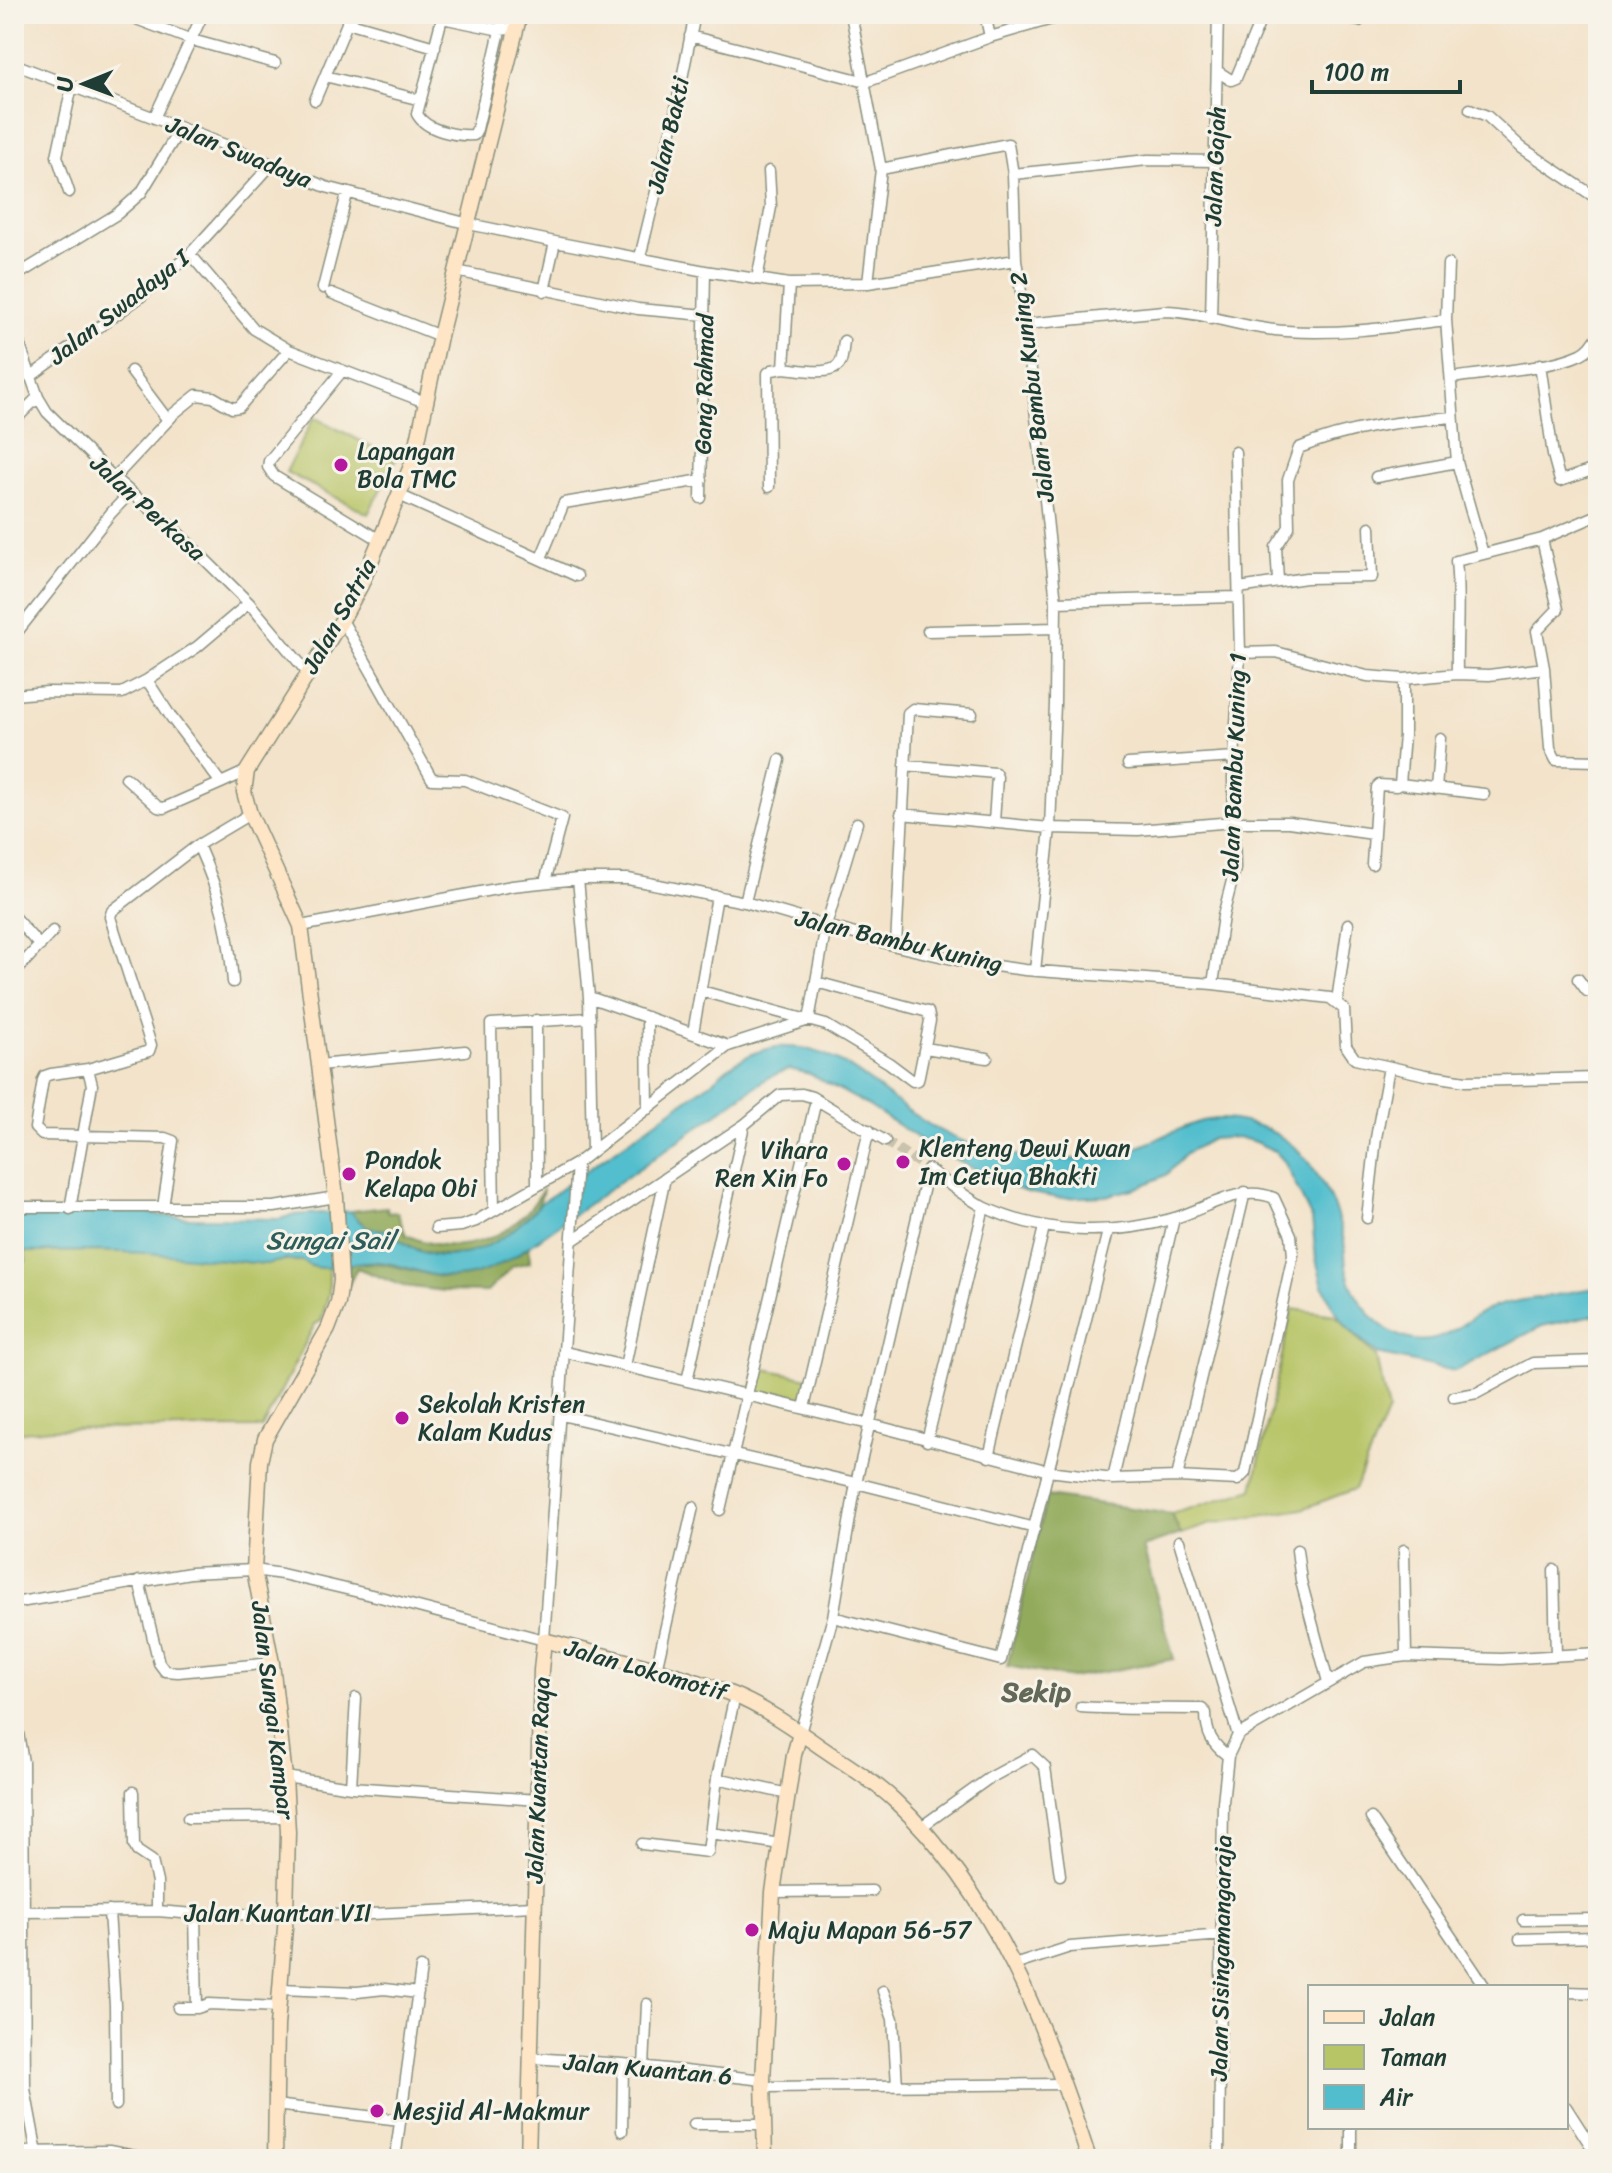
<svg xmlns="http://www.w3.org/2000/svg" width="1612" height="2173" font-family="Sriracha,sans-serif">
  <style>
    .green { fill: #b8c567; stroke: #6c814e; stroke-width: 2 }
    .forest { fill: #92aa5c; stroke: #587448; stroke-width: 2 }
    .water { fill: #52becd; stroke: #387e80; stroke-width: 2 }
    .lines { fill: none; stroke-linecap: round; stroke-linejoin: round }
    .street-tunnel { stroke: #c9c2ac; stroke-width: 10; stroke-dasharray: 10 5; stroke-linecap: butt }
    .street-casing { stroke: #89907f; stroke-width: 13 }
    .secondary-casing { stroke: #89907f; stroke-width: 17 }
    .street { stroke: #fff; stroke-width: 10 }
    .secondary { stroke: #fde5c5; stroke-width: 14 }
    .poi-dot { fill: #b5179e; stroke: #f7f3e8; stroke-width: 3 }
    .labels { text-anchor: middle; stroke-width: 6; stroke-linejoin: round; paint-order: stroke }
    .street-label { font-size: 24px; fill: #1f3d34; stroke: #f7f3e8 }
    .poi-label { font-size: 24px; fill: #1f3d34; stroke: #f7f3e8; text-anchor: start }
    .water-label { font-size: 26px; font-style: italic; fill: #2c5d5a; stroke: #f7f3e8 }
    .quarter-label { font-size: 28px; font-weight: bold; fill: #636958; stroke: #f7f3e8 }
  </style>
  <rect width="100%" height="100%" fill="#f7f3e8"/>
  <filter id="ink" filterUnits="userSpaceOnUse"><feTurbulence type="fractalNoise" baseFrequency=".0125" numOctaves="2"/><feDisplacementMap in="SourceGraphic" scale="16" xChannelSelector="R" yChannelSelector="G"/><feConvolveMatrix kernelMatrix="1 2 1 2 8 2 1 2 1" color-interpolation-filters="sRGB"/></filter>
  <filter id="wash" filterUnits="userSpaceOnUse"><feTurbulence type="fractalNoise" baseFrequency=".006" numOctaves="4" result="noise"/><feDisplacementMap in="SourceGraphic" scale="32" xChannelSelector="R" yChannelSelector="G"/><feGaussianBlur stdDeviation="1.8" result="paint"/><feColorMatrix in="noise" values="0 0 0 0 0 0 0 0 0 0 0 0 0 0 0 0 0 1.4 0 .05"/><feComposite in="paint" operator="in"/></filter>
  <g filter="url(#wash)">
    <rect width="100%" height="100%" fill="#f3e3ca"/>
    <path class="green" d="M314,417l82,42 -28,55 -82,-42z
      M97,1251l52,2 117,11 19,-4 18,1 15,6 11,-1v27l-8,28 -6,3 -53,104 -211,1 -37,4v-178l6,9 4,-12z
      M1292,1309l43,6 41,42 12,54 -33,78 -53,20 -91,15 -30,10 -10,-20 82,-25z
      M756,1367l52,11 -5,23 -52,-11z"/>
    <path class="forest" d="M543,1189c-2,17 -12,28 -26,40 -38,32 -92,37 -129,1 -19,0 -26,-4 -38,-19l37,-4 1,6 9,-1 9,23c53,24 109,5 137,-46z
      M529,1247l1,15 -17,4 -26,26 -42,-1 -42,-5 -46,-18 -10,20 2,-23c30,-7 57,5 86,11 34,7 67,-10 94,-29z
      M1047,1496l124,18 10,20 -38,13 31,112 -102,19 -65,-12z"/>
    <path class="water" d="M777,1047c63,-4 98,44 148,75 28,18 62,29 96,34 36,6 73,4 108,-6 25,-7 57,-27 79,-30 24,-4 56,5 76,19 30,20 53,66 60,102 2,10 0,20 3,30 7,31 35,65 68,69 28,4 44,-15 65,-27 26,-13 49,-13 76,-18 14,-3 28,-6 42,-7v26l-56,12 -87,45 -78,-17 -29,-26 -14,-19 -11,-23 -7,-27 -4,-40 -28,-58 -9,-10 -20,-9 -17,-5 -26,2 -25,14 -21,22 -29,13 -31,8 -48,2 -32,-6 -30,-11 -69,-37 -63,-41 -54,-29 -21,-5 -20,8 -254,179c-18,11 -37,20 -59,21 -31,2 -61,-19 -92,-15 -18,2 -47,13 -61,-1l-18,-1 -19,4 -117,-11 -52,-2 -73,1 2,9 -6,3 -6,-9v-43l132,-1 9,4 36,3 89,1 12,-4 58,-4c12,15 19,19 38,19 53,51 112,19 153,-27l173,-123c18,-18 38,-29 63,-33z"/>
  </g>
  <g filter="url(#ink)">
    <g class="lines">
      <path class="street-tunnel" d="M885,1141l43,28"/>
      <defs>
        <path id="street" d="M123,14l69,26 83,23
          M504,14l-27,115 -3,6c-18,1 -48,-4 -57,-21l25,-96 58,12 17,-2
          M851,14l30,155 -13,114
          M985,14l5,23
          M1344,14l6,5 9,2 6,-7
          M347,22l88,25
          M690,36l176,46 124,-45 79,-23
          M14,64l219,84 93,39 143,37 86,18 150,29 84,13 79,-1 148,-23
          M1217,71l14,9 5,-2 27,-64
          M325,76l96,24
          M315,100l36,-86
          M1470,109l17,7 35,32 76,51
          M154,118l49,-104
          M881,169l127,-25 5,30 3,86 10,64 30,278 -1,102 -5,124 -15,143
          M1013,174l135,-14 68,1
          M69,192l-12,-36 15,-70
          M190,254l64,75 35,21 136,52
          M640,257l34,-139 21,-104
          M1448,264l-2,56 11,142 26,92
          M456,271l182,38 67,6
          M14,277l103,-63 24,-21 39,-64
          M757,279l14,-72 -2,-36
          M323,288l24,-94
          M544,291l11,-49
          M331,293l109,43
          M1211,319l7,-305
          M1026,324l138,-13c41,1 81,18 122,20 54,4 107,-4 160,-11
          M14,329l24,68 9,15 67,66 61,52 74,73 58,69
          M1540,364l13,91 7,26 38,-13
          M784,368c14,1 51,10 57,-7 2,-6 2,-14 3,-20
          M131,371l36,48 30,-24 16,2 19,11 7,-1 50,-57
          M342,371l-73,90 -1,6 6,9 106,64
          M30,377l109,-79 51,-44 82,-90
          M1451,378c37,-6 98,-9 130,-24 8,-4 12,-10 17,-18
          M14,421l24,-24
          M1376,477l81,-15
          M114,478l58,-62
          M769,487l-1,-114 4,-3 12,-2 5,-84
          M399,495l178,81
          M701,498l4,-227
          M1542,539l16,70 -21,22 7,37 6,80 6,12 42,1
          M541,558l23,-55 138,-23
          M1278,580l-2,-33 13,-20 -1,-47 11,-32c48,-20 102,-27 154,-31
          M1239,588l67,-10 66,-1 -2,-50
          M1056,602l180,-5
          M342,620l90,159 33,1 97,38 -17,64
          M928,631l127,-3
          M14,636l97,-123 20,-21
          M1240,653l36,-1 91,24 37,3 53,-5 32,1 55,-7
          M1457,674c-1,-38 3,-75 -1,-113l86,-22 56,-24
          M147,680l24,37 50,66 26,-12
          M14,695l33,-3 75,1 25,-13 50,-33 52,-44
          M1128,764l107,-7
          M905,765l90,8 2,4 -3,45
          M126,778l32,29 6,1 57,-25
          M1400,784l84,10
          M1436,789l4,-51
          M901,814l149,14 88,2 95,-8h56l84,12
          M198,845c23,52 30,81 35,137
          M1372,864l5,-77 2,-2 17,1 4,-2 4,-49v-56
          M578,879l11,118 3,154
          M745,902l35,-142
          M14,917l26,29
          M301,926l211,-40 66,-7h50l117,23 151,44 70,16 59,8 188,14 117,14 14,11 2,37 9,13 71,16 40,6 132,-3
          M896,946l12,-233 5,-4 59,5
          M14,973l39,-42
          M1578,979l9,12 11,1
          M1213,984l10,-68 12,-47 -2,-91 7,-125 -5,-201
          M701,991l125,34 63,38 24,18 5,-1 12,-59 -2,-9 -112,-30
          M589,997l139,49
          M1337,1001l11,-77
          M647,1017l1,92
          M536,1020l1,166
          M809,1020l17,-94 31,-103
          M693,1033l24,-137
          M925,1048l62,10
          M319,1065l146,-14
          M14,1207h260l62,-10
          M163,1207l10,-66 -8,-3 -123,-3 -7,-7 8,-48 2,-4 6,-2 37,-5 61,-18 2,-6 -41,-128 2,-6 86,-66 52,-31
          M70,1209l22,-124 -4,-16
          M494,1211l-3,-187 99,-6
          M1367,1218l9,-80 13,-71
          M436,1228l25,-2 15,-5 101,-58 151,-117 81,-26
          M573,1240l171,-115 36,-30 22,-1 10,3 73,44
          M565,1352l304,72 180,47 64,8 64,-2 61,3 7,-7 48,-218 -2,-20 -17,-37c-33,-14 -67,10 -99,20 -62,18 -132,17 -191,-11 -19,-10 -38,-25 -56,-38l-72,314 -23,134 -33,116
          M625,1366l40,-188
          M687,1381l57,-256
          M1454,1397l23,-4 56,-30 65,-2
          M804,1408l65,-278
          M561,1415l295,68 179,45
          M927,1441l57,-234
          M989,1457l55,-230
          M1177,1477l68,-285
          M1113,1479l61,-261
          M720,1510l96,-410
          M1179,1541l59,194
          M1297,1550l4,31 27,101
          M1404,1550l2,106
          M1554,1570l2,86
          M139,1581l20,82 6,8 13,1 94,-9
          M14,1603l176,-30 64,-3 28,4 98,23 164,43 33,-477
          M833,1617l168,43 107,-429
          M656,1670l37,-163
          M1081,1707c40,3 80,1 121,2l4,4c0,21 6,31 22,43
          M14,1710l9,52 2,327 13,70
          M285,1777l66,10 187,13
          M717,1778l71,16
          M351,1787l5,-89
          M133,1792l1,53 3,6 15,10 5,21v29
          M188,1818l99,-1
          M1371,1818l114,169
          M921,1827l67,-48 44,-24 13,12 15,108
          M711,1833l69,11
          M642,1844l66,8 9,-74 18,-83
          M773,1892l99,-1
          M109,1911l6,94 1,100
          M14,1912l143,-1 38,3 156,1 182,-9
          M195,1914l2,94
          M1523,1920l75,-1
          M1520,1939l78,-2
          M1014,1965l56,-18 153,-12
          M280,1989l77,3 27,-3 34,4
          M883,1991l10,28 4,67
          M1566,1992l32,1
          M178,2008h19l12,-4 69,3
          M532,2058l91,6 140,16
          M644,2067l3,-63
          M763,2087l302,-3
          M275,2105l125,15
          M1566,2107l32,50
          M694,2124h70
          M1351,2127v32
          M622,2131l1,-67
          M14,2152l95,-1 41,8
          M395,2159l26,-191
          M1219,2159l4,-357 5,-46 10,-21 126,-73 42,-6 95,3 97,-6"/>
        <path id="secondary" d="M275,2159l2,-133 9,-111 2,-83 -3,-55 -13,-114 -18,-93 6,-108 5,-23 63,-110 10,-26 3,-23 -5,-83 -35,-271 -51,-112 -6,-22 3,-21 95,-151 19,-35 53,-126 26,-123 80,-322
          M528,2159l13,-489 3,-30c63,17 127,30 187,54 33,13 65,36 94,56 23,16 49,31 69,50 102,95 153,229 195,359
          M765,2159l-2,-79 10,-188 21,-137 6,-22"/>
      </defs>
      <use href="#street" class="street-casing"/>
      <use href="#secondary" class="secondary-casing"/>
      <use href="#street" class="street"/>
      <use href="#secondary" class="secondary"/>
    </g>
  </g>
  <g class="poi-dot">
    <circle cx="341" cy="465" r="8"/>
    <circle cx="903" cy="1162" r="8"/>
    <circle cx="844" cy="1164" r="8"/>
    <circle cx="349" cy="1174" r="8"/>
    <circle cx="402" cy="1418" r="8"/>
    <circle cx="752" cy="1930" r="8"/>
    <circle cx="377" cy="2111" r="8"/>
  </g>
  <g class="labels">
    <g class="street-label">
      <text transform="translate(668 135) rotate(-77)" y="8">Jalan Bakti</text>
      <text transform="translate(239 152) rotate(22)" y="8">Jalan Swadaya</text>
      <text transform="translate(1215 166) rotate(-88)" y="8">Jalan Gajah</text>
      <text transform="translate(119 307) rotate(-38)" y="8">Jalan Swadaya I</text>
      <text transform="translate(704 384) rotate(-89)" y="8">Gang Rahmad</text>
      <text transform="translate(1032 387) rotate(-97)" y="8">Jalan Bambu Kuning 2</text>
      <text transform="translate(148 508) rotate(42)" y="8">Jalan Perkasa</text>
      <text transform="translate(339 616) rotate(-61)" y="8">Jalan Satria</text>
      <text transform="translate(1234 767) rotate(-88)" y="8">Jalan Bambu Kuning 1</text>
      <text transform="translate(899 941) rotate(13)" y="8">Jalan Bambu Kuning</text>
      <text transform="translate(646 1670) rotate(16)" y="8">Jalan Lokomotif</text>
      <text transform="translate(273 1710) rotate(83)" y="8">Jalan Sungai Kampar</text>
      <text transform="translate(538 1780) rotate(-88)" y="8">Jalan Kuantan Raya</text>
      <text x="278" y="1921">Jalan Kuantan VII</text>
      <text transform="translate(1221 1958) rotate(-89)" y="8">Jalan Sisingamangaraja</text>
      <text transform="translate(648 2069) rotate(5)" y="8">Jalan Kuantan 6</text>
    </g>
    <g class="poi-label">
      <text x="357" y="459">Lapangan<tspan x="357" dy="28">Bola TMC</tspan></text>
      <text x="919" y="1156">Klenteng Dewi Kwan<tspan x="919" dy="28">Im Cetiya Bhakti</tspan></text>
      <text x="828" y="1158" text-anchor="end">Vihara<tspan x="828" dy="28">Ren Xin Fo</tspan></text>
      <text x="365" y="1168">Pondok<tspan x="365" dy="28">Kelapa Obi</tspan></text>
      <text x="418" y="1412">Sekolah Kristen<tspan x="418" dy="28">Kalam Kudus</tspan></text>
      <text x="768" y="1938">Maju Mapan 56-57</text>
      <text x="393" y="2119">Mesjid Al-Makmur</text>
    </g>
    <g class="water-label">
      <text x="330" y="1249">Sungai Sail</text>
    </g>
    <g class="quarter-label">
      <text x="1036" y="1701">Sekip</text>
    </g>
  </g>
  <rect width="1612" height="2173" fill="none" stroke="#f7f3e8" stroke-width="48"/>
  <rect x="1308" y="1985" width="260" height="144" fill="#f7f3e8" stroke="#a1aaa0" stroke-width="2"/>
  <rect x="1324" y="2011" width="40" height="12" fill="#fde5c5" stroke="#a1aaa0" stroke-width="2"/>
  <text x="1380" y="2025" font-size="24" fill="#1f3d34">Jalan</text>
  <rect x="1324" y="2045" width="40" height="24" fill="#b8c567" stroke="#a1aaa0" stroke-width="2"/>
  <text x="1380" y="2065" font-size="24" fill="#1f3d34">Taman</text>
  <rect x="1324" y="2085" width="40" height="24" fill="#52becd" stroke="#a1aaa0" stroke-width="2"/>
  <text x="1380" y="2105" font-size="24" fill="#1f3d34">Air</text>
  <g transform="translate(84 84) rotate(269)" stroke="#f7f3e8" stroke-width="6" paint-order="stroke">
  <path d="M0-6L14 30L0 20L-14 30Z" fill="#1f3d34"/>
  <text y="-12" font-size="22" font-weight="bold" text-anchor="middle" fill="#1f3d34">U</text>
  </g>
  <path d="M1312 80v12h148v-12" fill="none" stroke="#1f3d34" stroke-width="4"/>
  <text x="1324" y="80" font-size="24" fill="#1f3d34" stroke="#f7f3e8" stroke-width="6" paint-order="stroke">100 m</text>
</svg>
